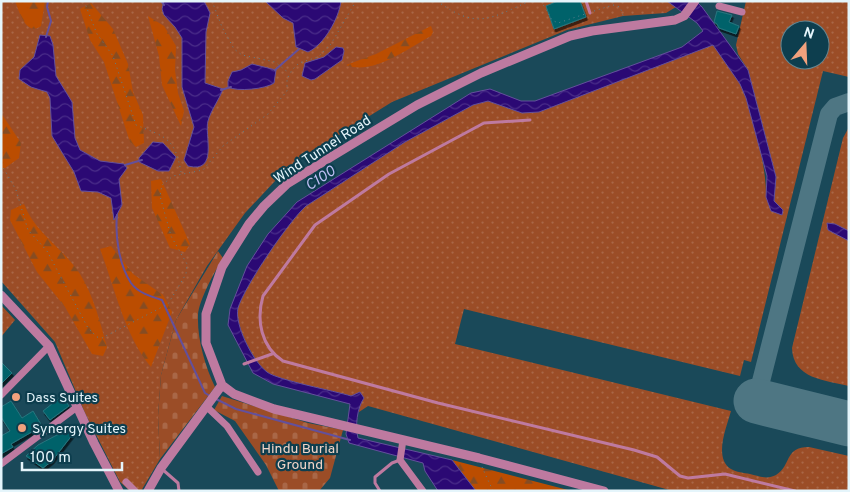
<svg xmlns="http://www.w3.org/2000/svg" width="850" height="492" font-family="Overpass,sans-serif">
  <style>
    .grass { fill: url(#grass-dots); fill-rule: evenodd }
    .forest { fill: url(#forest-firs) }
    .cemetery { fill: url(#cemetery-stones) }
    .water { fill: url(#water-waves); stroke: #63509c }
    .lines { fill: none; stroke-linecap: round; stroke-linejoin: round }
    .stream { stroke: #63509c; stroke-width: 2 }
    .taxiway { stroke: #4e7683; stroke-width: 18 }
    .runway { stroke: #4e7683; stroke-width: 45 }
    .building { fill: #04626a; stroke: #26767f; filter: url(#shadow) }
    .path { stroke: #5a7f8c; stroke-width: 1; stroke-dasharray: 1 4; stroke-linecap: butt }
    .service { stroke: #be7aa0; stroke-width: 3 }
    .minor { stroke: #be7aa0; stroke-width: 7 }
    .tertiary { stroke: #be7aa0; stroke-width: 9 }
    .poi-dot { fill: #f1a17d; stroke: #0d3e4e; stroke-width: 2 }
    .labels { text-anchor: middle; stroke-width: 4.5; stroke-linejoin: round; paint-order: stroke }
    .street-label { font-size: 14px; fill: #e5f5fb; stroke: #0d3e4e }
    .poi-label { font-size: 14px; fill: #e5f5fb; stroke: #0d3e4e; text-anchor: start }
    .park-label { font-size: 14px; fill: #f1d4c7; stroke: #0d3e4e }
    .water-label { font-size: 15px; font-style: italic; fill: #bfbef4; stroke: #0d3e4e }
  </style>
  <defs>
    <pattern id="grass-dots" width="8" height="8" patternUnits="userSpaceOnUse" patternTransform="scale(1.25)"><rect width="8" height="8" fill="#9b4d27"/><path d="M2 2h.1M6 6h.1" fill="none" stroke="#a96747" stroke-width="1.8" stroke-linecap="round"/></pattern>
    <pattern id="forest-firs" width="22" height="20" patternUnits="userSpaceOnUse" patternTransform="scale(1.25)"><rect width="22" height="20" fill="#bb4d01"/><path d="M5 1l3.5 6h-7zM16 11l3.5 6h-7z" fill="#864c22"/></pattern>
    <pattern id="cemetery-stones" width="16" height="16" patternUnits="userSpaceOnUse" patternTransform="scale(1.25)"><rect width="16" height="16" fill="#9b4d27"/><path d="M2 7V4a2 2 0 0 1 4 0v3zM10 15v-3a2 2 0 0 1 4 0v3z" fill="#a96747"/></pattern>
    <pattern id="water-waves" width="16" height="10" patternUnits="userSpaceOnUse" patternTransform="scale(1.25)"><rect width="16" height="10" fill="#2b0974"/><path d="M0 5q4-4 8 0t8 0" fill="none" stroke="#4a2d89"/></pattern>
    <filter id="shadow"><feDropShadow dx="1.5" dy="3" stdDeviation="0" flood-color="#0009"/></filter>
  </defs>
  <rect width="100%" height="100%" fill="#1a4959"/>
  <path class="grass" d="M1,1h666l9,6 -10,6 -43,3 -56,14 -175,72 -103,64 -44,47 -38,53 -31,54 -15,55 -3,41 2,43 -19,32h-11l-10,-9 -35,-69 -30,-71 -54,-61z
    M746,1h103v76l-26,-6 -72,291 -7,-2 -4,16 -276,-67 -9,35 276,67c-4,15 -18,47 0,58 5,3 13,4 19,5 9,2 17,6 26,1 16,-10 8,-28 33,-28l40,9v35h-176l-305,-85 -9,6 1,-9 -9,-7c-16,-5 -74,-16 -84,-24 -13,-10 -33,-48 -29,-64 6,-21 51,-87 68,-102l99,-64 68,-37 15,-4 34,12 191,-68c10,12 19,25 27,39 13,24 27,86 26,113l17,13 -9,-9 2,-24 -28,-107 -10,-16 -2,-9zM790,30h30v30h-30z
    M849,127v259c-24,-6 -56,-7 -57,-38l51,-210z
    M1,305l14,15 -14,17z"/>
  <path class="forest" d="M15,1h30l-4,25c-15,11 -22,-15 -26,-25z
    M91,3l22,26 15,35 5,28 10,23 1,28 -8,4 -6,-5 -26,-80 -14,-22 -10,-31z
    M148,16l16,10 12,20 -1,24 3,23 6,18 -3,15 -19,-41 -3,-29z
    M431,26l2,6 -2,4c-23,12 -58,40 -85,29l30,-11z
    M1,113l20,30 -2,15 -18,13z
    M161,179l29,65 -5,8 -15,-4 -18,-40 -1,-27z
    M24,204c11,29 40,45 56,70 14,23 20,48 27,73l-4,9 -11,-2 -27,-47 -28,-35 -27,-52 1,-10z
    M111,246l22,28 30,21 9,17 -21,55c-27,-32 -36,-79 -51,-118z
    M452,460l120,31h-96z"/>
  <path class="cemetery" d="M218,251l5,7c-8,13 -24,42 -25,57 -1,24 7,51 17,72l-55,72 -2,-43 3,-41 15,-55z
    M222,396l86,27 35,7 -13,48 -11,13h-40l-13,-26 -31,-44 -21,-11z"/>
  <path class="water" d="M164,1h40l6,12 -4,19 -1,51 18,6c-4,11 -12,21 -15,32 -4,13 11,53 -20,45l-4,-6 10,-33 -12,-40v-49l-7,-11 -11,-12 -2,-6z
    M265,1h76c-2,17 -17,44 -33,51l-12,-5 -3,-24 -10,-5z
    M667,1h29l6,6 46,63 28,107 -2,24 9,9 -1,5 -11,-4 -5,-14 1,-21 -21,-78 -6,-14 -27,-39 -174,67 -17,1 -34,-12 -15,4 -68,37 -99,64c-17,15 -62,81 -68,102 -4,16 15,54 29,64 10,8 68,19 84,24l9,-4 4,6c-7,10 -9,28 -6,40l94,22 24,31h-38l-13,-20 -2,-8 -74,-20 -3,-9 4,-30 -77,-20 -20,-11 -25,-48 2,-16 17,-43 21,-32 29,-32 174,-109 19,-4 31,12h14l147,-54 21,-16 -6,-8z
    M40,35l10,1 3,9 3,31 16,26 3,36 5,12 20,11 24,3 3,4 -8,11 3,26 -8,15 -3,-22 -13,-6 -17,-1 -7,-19 -22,-36 -2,-38 -3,-6 -16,-5 -12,-8 1,-9 14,-13z
    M336,47l7,1 1,3 -2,9 -27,19 -4,1 -9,-4 3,-13 19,-6z
    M252,64l24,6 -2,13c-8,6 -37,9 -46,4v-6l4,-9 9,-2z
    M153,142l10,1 13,14 -7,14h-11l-19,-9v-4z
    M827,223l8,1 14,7v10l-21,-11z"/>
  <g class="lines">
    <path class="stream" d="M161,1l3,4
      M46,37l5,-16 -4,-14 1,-6
      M275,70l24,-21
      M221,90l10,-3
      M125,165l17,-5
      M117,215c-2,21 2,50 14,68 7,10 21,14 31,17l43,93 5,3
      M216,399l20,10 114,31"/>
    <path class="taxiway" d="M756,401l73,-287 6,-7 14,-5"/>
    <path class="runway" d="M756,401l93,23"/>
  </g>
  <path class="building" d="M558,1h22l6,16 -32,12 -8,-23z
    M717,11l15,4 -3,7 10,4 -3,8 -17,-6 -2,-4 -3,-2z
    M1,362l11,11 -11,11z
    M62,396l7,10 -19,14 -7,-9z
    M11,401l11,17 11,-7 9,15 -31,18 2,3 -12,7v-18l9,-5 -9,-14v-10z
    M74,426l2,4 -24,31 -9,7 -17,-12 12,-11z"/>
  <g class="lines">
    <path class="path" d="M84,1l13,33 16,22 23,69c30,12 39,13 45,47
      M212,1l10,26 12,22 8,6 33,7 14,11
      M437,1c40,29 52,18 93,0
      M541,1l11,19 6,3 27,-9
      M594,11l19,-6 7,2 4,11
      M1,164l15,26 12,40 19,21 41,77 9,9 5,1 66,-34 18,-30 1,-10 -16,-28 -11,-40 2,-11 11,-9 30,-6 20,-24 45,-32 19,-23v-12l5,-9 7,-7 19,-6 13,-13 25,-43
      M482,467l11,24"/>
    <path class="service" d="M586,1l4,12
      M530,120l-46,3 -95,51 -74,51 -52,71c-7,24 -2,51 20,65l155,42 196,47 23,7 23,19 8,2 37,-4 70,17
      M244,364l28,-10
      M162,469l16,14 1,8
      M380,491l-5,-8v-6l17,-14 8,-3"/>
    <path class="minor" d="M719,6l23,6
      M1,395l48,-49
      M207,407l20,19 31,46
      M403,440l-3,20 23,31
      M1,464l76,-57
      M126,482l9,9"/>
    <path class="tertiary" d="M1,295l48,51 45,97 25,48
      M148,491l13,-23 61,-83
      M604,491l-125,-33 -205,-49 -40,-15 -12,-9 -16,-42v-29l16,-47 27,-43 15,-18 23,-22 44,-27 86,-52 64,-32 89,-37 22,-5 83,-11 9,-4 11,-15"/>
  </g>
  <g class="poi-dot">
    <circle cx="16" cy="397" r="5"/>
    <circle cx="22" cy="428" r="5"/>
  </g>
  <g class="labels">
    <g class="street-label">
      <text transform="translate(322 149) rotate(-33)" y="5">Wind Tunnel Road</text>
    </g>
    <g class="poi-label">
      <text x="26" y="402">Dass Suites</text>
      <text x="32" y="433">Synergy Suites</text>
    </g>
    <g class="park-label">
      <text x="300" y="453">Hindu Burial<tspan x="300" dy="16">Ground</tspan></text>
    </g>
    <g class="water-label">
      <text transform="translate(320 178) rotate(-33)" y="5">C100</text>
    </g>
  </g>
  <rect width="850" height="492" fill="none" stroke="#e5f5fb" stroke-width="5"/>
  <g transform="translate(805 45) rotate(19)"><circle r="24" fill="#0d3e4e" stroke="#638793"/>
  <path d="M0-4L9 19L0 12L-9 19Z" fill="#f1a17d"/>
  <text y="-8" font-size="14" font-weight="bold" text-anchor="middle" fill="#e5f5fb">N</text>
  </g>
  <path d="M22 462v8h100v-8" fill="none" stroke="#e5f5fb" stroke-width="2.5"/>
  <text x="30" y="462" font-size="15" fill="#e5f5fb" stroke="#0d3e4e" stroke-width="4" paint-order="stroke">100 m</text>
</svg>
